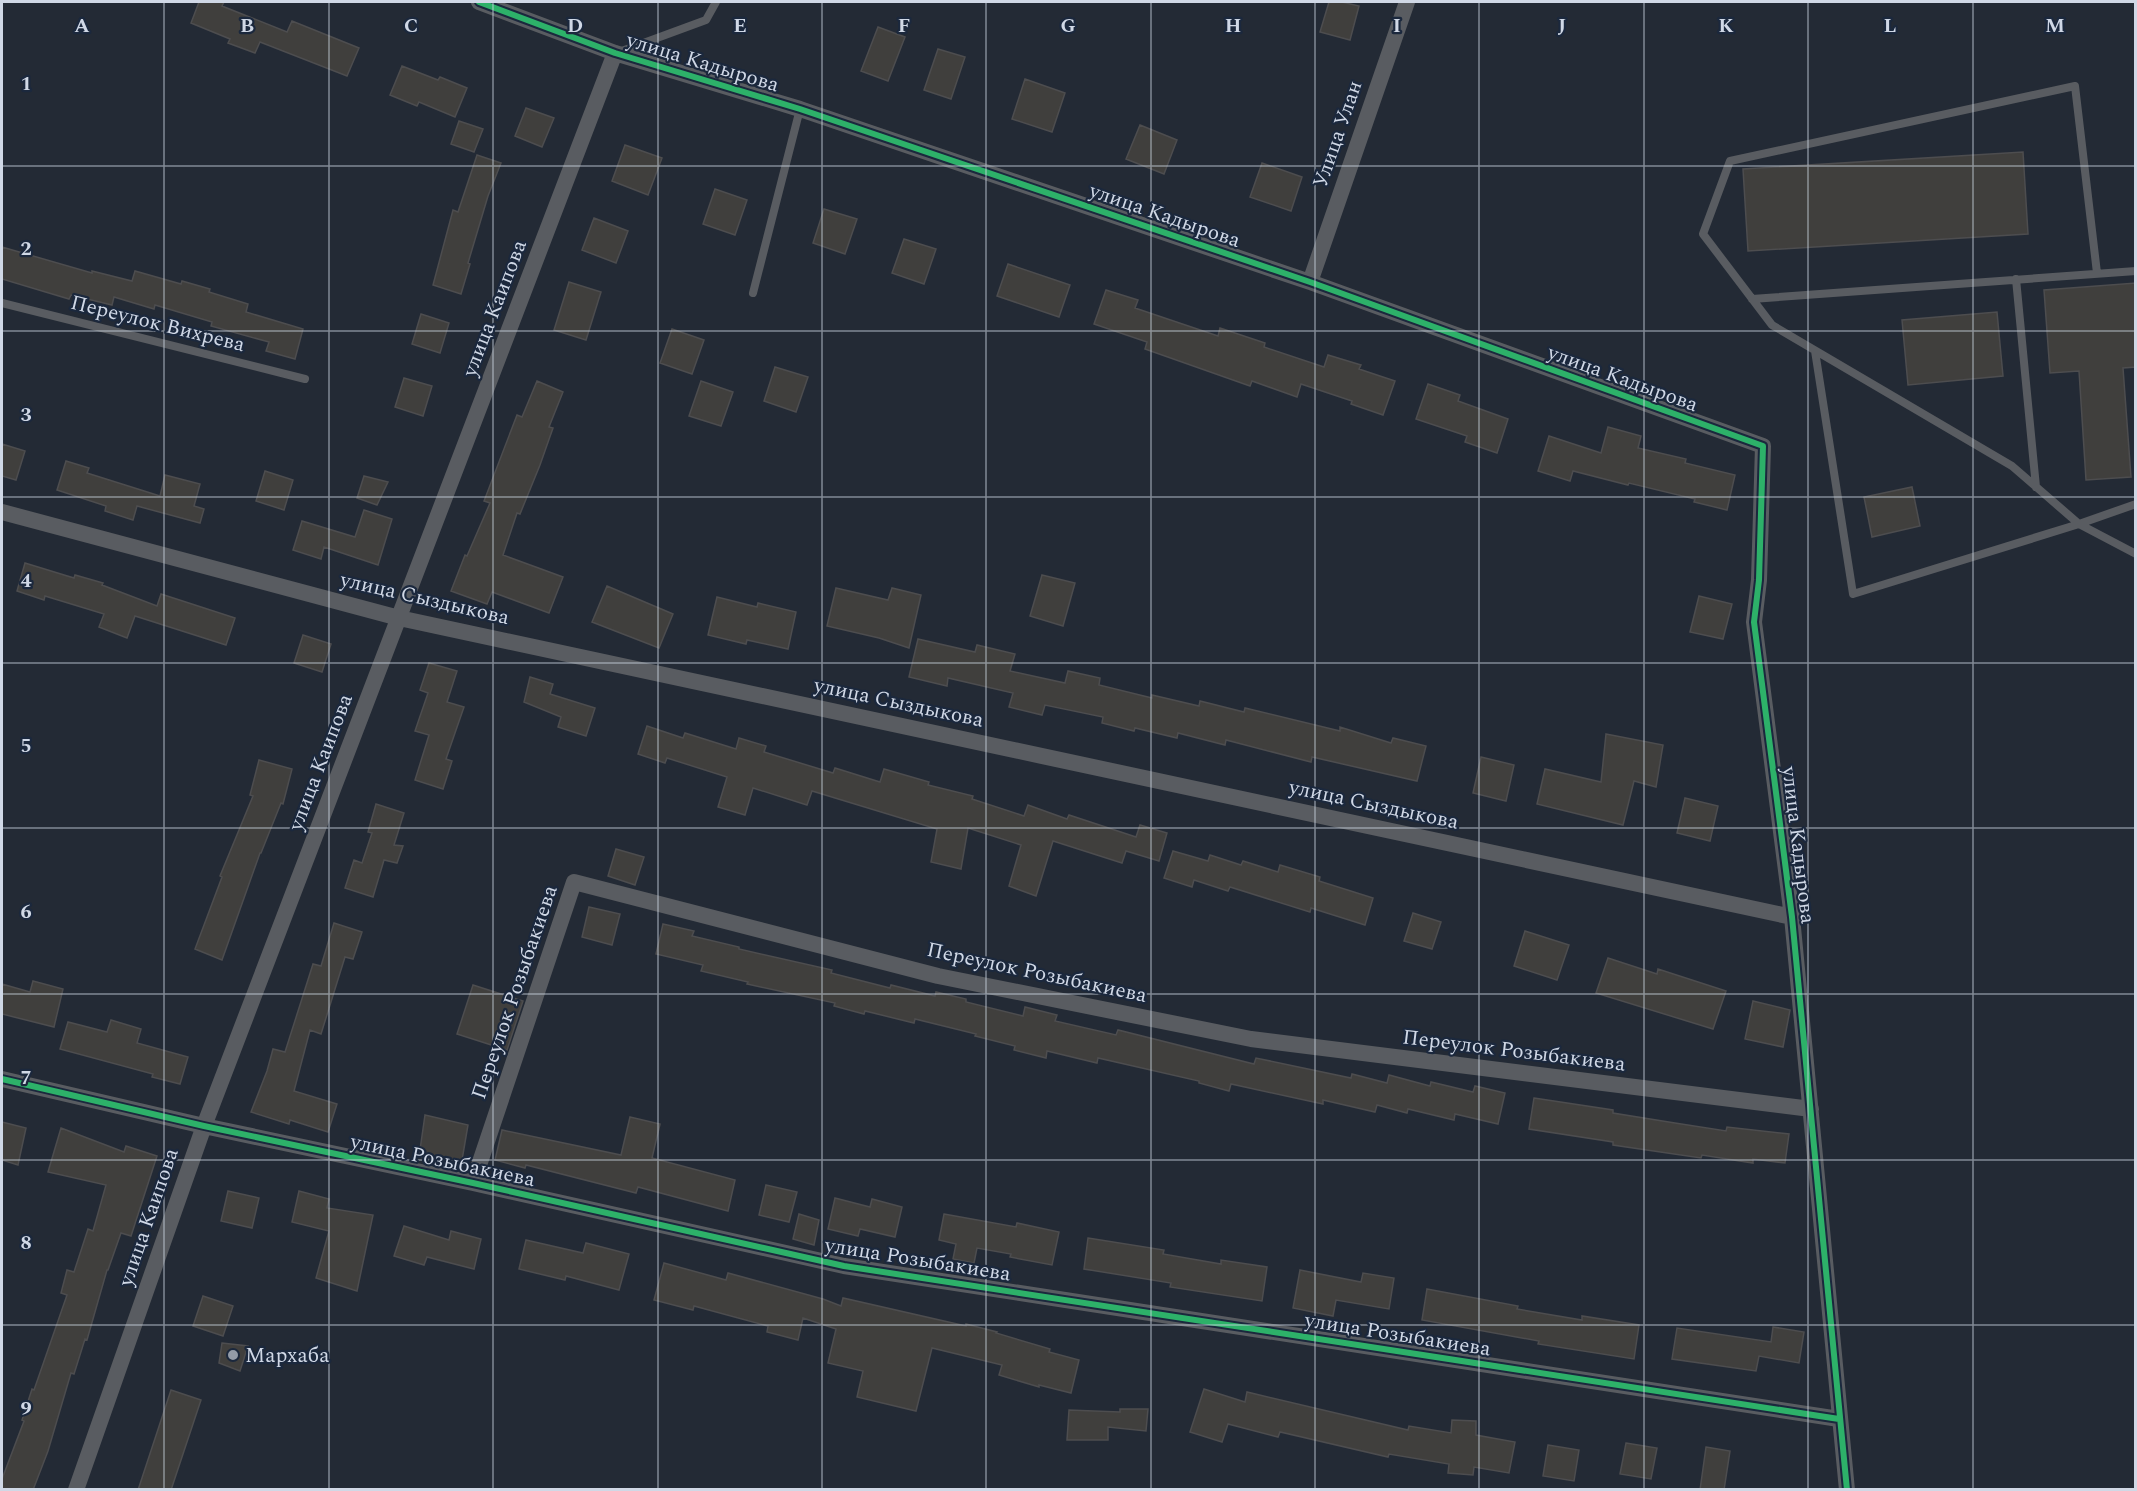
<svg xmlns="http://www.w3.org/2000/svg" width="2137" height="1491" font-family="Spectral,serif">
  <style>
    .building { fill: #403f3d; stroke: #4d4d4f; stroke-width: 1.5 }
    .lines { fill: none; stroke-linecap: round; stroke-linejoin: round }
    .service { stroke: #595c61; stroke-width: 8 }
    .minor { stroke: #595c61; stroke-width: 16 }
    .cycleway-casing { stroke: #1b283d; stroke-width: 10 }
    .cycleway { stroke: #2db169; stroke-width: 6 }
    .grid { fill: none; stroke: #d0d8e6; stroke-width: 1.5; stroke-opacity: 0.55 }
    .poi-dot { fill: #939ba8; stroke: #1b283d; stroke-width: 2 }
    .labels { text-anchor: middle; stroke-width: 4.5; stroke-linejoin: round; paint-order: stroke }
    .street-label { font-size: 21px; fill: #d0d8e6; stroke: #1b283d }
    .poi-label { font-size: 21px; fill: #d0d8e6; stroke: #1b283d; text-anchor: start }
    .grid-label { font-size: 20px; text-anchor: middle; font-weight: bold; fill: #d0d8e6; stroke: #1b283d; stroke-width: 4.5; stroke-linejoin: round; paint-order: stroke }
  </style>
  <rect width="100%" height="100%" fill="#232a35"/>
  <path class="building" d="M199,2h25l-2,4 65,26 5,-11 67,27 -12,28 -87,-34 -5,11 -27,-10 2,-4 -39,-16z
    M1329,2h13l17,4 -9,34 -30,-8z
    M878,27l27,10 -17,44 -27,-10z
    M938,49l27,8 -14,42 -27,-9z
    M402,66l36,14 2,-3 27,11 -12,29 -36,-15 -2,4 -27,-11z
    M1025,79l40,14 -13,39 -40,-13z
    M526,108l28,10 -12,29 -27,-11z
    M459,121l24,8 -9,23 -23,-8z
    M1140,125l37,15 -13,34 -38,-15z
    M625,145l37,13 -14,37 -36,-14z
    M2023,152l5,82 -280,17 -5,-82z
    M477,155l24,8 -13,33 -20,67 2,1 -9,30 -28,-9 20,-75 5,2z
    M1262,163l40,14 -11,34 -41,-14z
    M715,189l32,11 -12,35 -32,-11z
    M824,209l33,10 -12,35 -32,-11z
    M594,218l34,13 -12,32 -34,-13z
    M904,239l32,10 -12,35 -32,-11z
    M2,247l90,26v-2l40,10 3,-10 46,13 1,-3 28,8 -1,3 39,12 -2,8 57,17 -8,30 -29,-8 3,-9 -58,-16 1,-4 -57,-17 -1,4 -40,-12 -2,8 -41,-10 -2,4 -67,-20z
    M1008,264l62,21 -11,32 -62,-21z
    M569,282l32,10 -15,48 -32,-10z
    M2136,283v84l-13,1 8,109 -45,3 -7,-109 -29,2 -6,-83z
    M1106,290l32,10 -3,8 83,28 2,-8 45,15 -1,4 60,20 4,-12 33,10 -2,4 36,12 -12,34 -32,-11 1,-3 -51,-17 -4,13 -45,-16 -2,5 -105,-37 2,-7 -53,-18z
    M1997,312l6,64 -95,9 -6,-65z
    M421,314l28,9 -9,30 -28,-9z
    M672,329l32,11 -12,34 -32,-11z
    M775,367l33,10 -12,35 -32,-11z
    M404,378l28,8 -9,30 -28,-9z
    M537,381l26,11 -14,35 4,1 -13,37 -20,49 -3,-1 -14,42 60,22 -14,36 -57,-21 -5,12 -36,-13 14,-36 2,1 23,-53 -6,-2 33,-86 5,2z
    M701,381l32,11 -12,34 -32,-10z
    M1428,384l32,11 -2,6 50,18 -11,34 -32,-11 2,-6 -51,-17z
    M1608,427l33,9 -3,12 48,11 -1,4 50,12 -8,35 -33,-8 1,-3 -66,-16 -1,2 -55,-14 -3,10 -32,-10 11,-35 52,17z
    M2,444l23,7 -9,29 -14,-4z
    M66,461l23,7 -2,5 73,23 5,-21 35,9 -6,22 10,3 -4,14 -63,-17 -4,14 -28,-9 1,-5 -49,-16z
    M265,471l28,9 -9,30 -28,-9z
    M364,476l24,6 -11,23 -20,-7z
    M1912,487l8,39 -48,11 -8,-40z
    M364,510l28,9 -14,46 -54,-18 -3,12 -28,-9 9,-29 53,16z
    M25,563l49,15 1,-3 28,8 -1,2 55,21 4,-12 74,24 -9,27 -91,-29 -8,22 -28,-11 5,-13 -59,-18 -1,4 -27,-9z
    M1042,575l33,8 -12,43 -33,-10z
    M607,586l66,28 -14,34 -67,-26z
    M836,588l52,12 4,-12 29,7 -12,53 -30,-10 -52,-12z
    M1699,596l33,8 -9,35 -33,-7z
    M717,597l40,10 1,-4 38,9 -8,37 -41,-9 -1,4 -38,-9z
    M303,635l28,9 -9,28 -28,-9z
    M918,639l57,13 2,-7 38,9 -5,17 55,12 3,-12 32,7 -1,7 53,13v-3l47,11 1,-5 44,11 1,-4 95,23v-4l51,16 2,-5 33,8 -9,35 -105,-24 -1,5 -85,-22 -1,5 -47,-12 -1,5 -42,-10 -1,3 -32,-8 1,-6 -58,-12 -3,10 -33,-8 4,-14 -65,-15 -1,8 -38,-9z
    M429,663l28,8 -10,31 17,5 -18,52 6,2 -9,28 -28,-9 14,-45 -14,-4 13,-38 -8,-3z
    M530,677l23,7 -3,10 45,14 -9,28 -28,-9 3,-10 -37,-15z
    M647,726l36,12 2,-5 51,16 3,-11 27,8 -2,6 69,21 2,-5 45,14 4,-13 45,13 -1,3 45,11 -1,3 52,17 4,-11 39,14 2,-4 67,22 4,-12 27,8 -8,28 -33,-10 -4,12 -69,-22 -17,55 -27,-10 12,-41 -53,-17 -7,41 -30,-7 6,-33 -125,-38 -5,14 -54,-17 -8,27 -27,-8 9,-30 -60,-19 -2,5 -27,-9z
    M1606,734l57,11 -7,42 -22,-6 -11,44 -86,-21 8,-35 56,13z
    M1481,757l33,8 -8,36 -33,-8z
    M259,760l33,9 -9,35 -2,-1 -20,50h-1l-38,107 -27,-11 27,-72 -2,-1 33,-80 -3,-1z
    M1685,798l33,8 -8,35 -33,-8z
    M376,804l28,9 -10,32 9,1 -6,17 -13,-3 -11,37 -28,-9 9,-28 8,3 10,-30 -4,-1z
    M616,849l28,8 -9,28 -27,-9z
    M1173,851l35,10 2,-6 31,10 2,-4 35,11 2,-7 40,12 -1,4 54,17 -8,27 -54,-17 -1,4 -80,-25 -2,4 -34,-11 -2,7 -28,-9z
    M589,907l31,7 -8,31 -30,-8z
    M1413,913l28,9 -9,27 -28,-8z
    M334,923l28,9 -9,27 -8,-2 -24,77 -11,-4 -16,61 43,13 -9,28 -38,-12 -1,4 -38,-12 16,-41 6,-22 12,3 28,-88 8,2z
    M663,924l31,7 -2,5 47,11v2l93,21 -1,3 59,15 1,-3 44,11 1,-4 30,7v3l57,14 2,-9 32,8 -2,6 61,14 2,-5 136,34 2,-6 95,20 1,-4 35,9 2,-8 41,11 1,-4 42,10 2,-6 30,7 -7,31 -43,-10 -1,6 -46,-11 -1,4 -30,-8 -2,7 -52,-12v4l-92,-20 -2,7 -30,-8v-2l-101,-23 -1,5 -50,-12 -1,7 -32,-8 1,-4 -40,-10 1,-2 -61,-15 -1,4 -49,-12 -1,3 -30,-8 1,-3 -88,-19 1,-2 -47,-11 2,-6 -47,-11z
    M1525,931l44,14 -12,35 -43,-14z
    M1608,958l49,16 1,-5 68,22 -13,38 -117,-36z
    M33,981l30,8 -9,38 -52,-13v-30l28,8z
    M473,985l50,16 -16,49 -50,-16z
    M1753,1001l37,9 -7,37 -38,-8z
    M111,1020l30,9 -4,14 51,14 -8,27 -28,-7 1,-3 -93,-25 8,-27 39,10z
    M1534,1098l79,12v3l62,10 51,8 1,-4 62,7 -4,29 -32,-4v4l-51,-8 -1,3 -88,-13v-3l-84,-13z
    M425,1115l43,10 -7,41 -42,-9z
    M630,1117l30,7 -8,34 83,22 -7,31 -90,-24 -2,6 -110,-28 -1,3 -30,-8 7,-30 119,25z
    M2,1122l24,6 -8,37 -16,-5z
    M61,1128l63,24 2,-6 31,10 -26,80 -10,-3 -13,37h-1l-20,70 -2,-1 -11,35 -3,-1 -23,78 -15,39h-31v-11l22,-58 -2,-1 10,-31 2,1 33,-95 -6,-2 6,-23 7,2 14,-43 5,2 13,-46 -58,-13z
    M766,1185l31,7 -8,30 -30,-7z
    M228,1191l31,7 -7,30 -31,-7z
    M299,1191l30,8 -2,9 46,7 -16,76 -41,-13 13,-47 -37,-9z
    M835,1198l35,9 2,-8 30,8 -7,30 -35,-8 -2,7 -30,-7z
    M799,1214l20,6 -5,25 -21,-6z
    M944,1214l72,13 1,-4 42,9 -7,33 -42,-8 1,-3 -34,-6 -3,15 -21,-4 3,-15 -17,-4z
    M404,1226l45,14 2,-9 30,8 -7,30 -47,-12 -3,8 -30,-9z
    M1088,1238l76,12 -1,4 58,10v-4l46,7 -5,34 -92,-14 1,-4 -87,-14z
    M526,1240l57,13 3,-10 43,11 -10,36 -53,-14 -1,4 -46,-11z
    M664,1263l62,17 2,-7 95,26 18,7 2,-8 123,28v-2l31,8 -1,1 54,16 -1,3 30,8 -8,33 -32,-8v2l-40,-12 3,-10 -70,-17 -16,63 -59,-14 6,-26 -35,-8 8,-34 -33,-11 -5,22 -31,-8 1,-6 -74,-20 -1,4 -39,-10z
    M1300,1270l61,12 2,-9 31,5 -5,31 -53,-9 -3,16 -40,-8z
    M1427,1289l91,17 -1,3 65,11v-4l57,9 -5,34 -96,-15 1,-3 -117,-21z
    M203,1296l30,10 -10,30 -30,-10z
    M1773,1327l31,5 -5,31 -40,-7 -3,15 -84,-12 5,-31 94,14z
    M222,1343l26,3 -8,25 -21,-8z
    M1204,1389l41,13 2,-10 161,38 1,-4 42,7 1,-13 24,1v14l39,7 -6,31 -35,-6 -1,8 -25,-2 1,-9 -60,-10 -1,3 -108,-25 -2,5 -50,-13 -6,18 -32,-10z
    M171,1390l30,10 -30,90h-33z
    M1120,1409h28l-2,22 -38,-4v13h-41l2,-30 51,2z
    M1626,1443l31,5 -6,31 -31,-5z
    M1548,1445l31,5 -5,31 -31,-5z
    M1706,1447l24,4 -6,39h-24z"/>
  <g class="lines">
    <path class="service" d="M619,52l87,-32 10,-18
      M2097,273l-22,-187 -345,75 -27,73 69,91 240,141 67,58 57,30
      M2016,279l20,208
      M753,293l47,-184
      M1752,299l384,-28
      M2,303l303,76
      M1815,351l38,243 226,-70 57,-20"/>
    <path class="minor" d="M479,2l136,51 185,56 510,173 453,164 -4,134 -5,42 38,295 55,573
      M1310,282l97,-280
      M2,512l397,106 1393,299
      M2,1079l202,47 269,57 371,83 995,153
      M473,1183l101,-301 364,94 313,63 560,70
      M76,1490l128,-364 411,-1073"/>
    <defs>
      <path id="cycleway" d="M479,2l136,51 185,56 510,173 453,164 -4,134 -5,42 38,295 55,573
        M2,1079l202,47 269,57 371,83 995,153"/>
    </defs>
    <use href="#cycleway" class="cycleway-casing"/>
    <use href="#cycleway" class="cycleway"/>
  </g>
  <path class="grid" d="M164,2v1488M329,2v1488M493,2v1488M658,2v1488M822,2v1488M986,2v1488M1151,2v1488M1315,2v1488M1479,2v1488M1644,2v1488M1808,2v1488M1973,2v1488M2,166h2134M2,331h2134M2,497h2134M2,663h2134M2,828h2134M2,994h2134M2,1160h2134M2,1325h2134"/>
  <circle class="poi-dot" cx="233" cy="1355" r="6"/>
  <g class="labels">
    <g class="street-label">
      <text transform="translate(703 62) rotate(17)" y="7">улица Кадырова</text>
      <text transform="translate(1337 134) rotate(-71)" y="7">Улица Улан</text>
      <text transform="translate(1165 215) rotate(19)" y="7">улица Кадырова</text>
      <text transform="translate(494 308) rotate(-69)" y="7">улица Каипова</text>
      <text transform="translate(158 323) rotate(14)" y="7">Переулок Вихрева</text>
      <text transform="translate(1623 378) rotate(20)" y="7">улица Кадырова</text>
      <text transform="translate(425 598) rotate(13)" y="7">улица Сыздыкова</text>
      <text transform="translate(899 702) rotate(12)" y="7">улица Сыздыкова</text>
      <text transform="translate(320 762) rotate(-69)" y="7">улица Каипова</text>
      <text transform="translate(1374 804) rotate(12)" y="7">улица Сыздыкова</text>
      <text transform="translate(1799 845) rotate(83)" y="7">улица Кадырова</text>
      <text transform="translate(1037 972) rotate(12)" y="7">Переулок Розыбакиева</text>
      <text transform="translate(514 992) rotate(-71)" y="7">Переулок Розыбакиева</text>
      <text transform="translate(1514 1050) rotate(7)" y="7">Переулок Розыбакиева</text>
      <text transform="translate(443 1160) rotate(12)" y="7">улица Розыбакиева</text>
      <text transform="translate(148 1217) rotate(-71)" y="7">улица Каипова</text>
      <text transform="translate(918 1259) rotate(9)" y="7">улица Розыбакиева</text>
      <text transform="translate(1398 1334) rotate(9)" y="7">улица Розыбакиева</text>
    </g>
    <g class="poi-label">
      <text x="245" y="1362">Мархаба</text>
    </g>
  </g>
  <g class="grid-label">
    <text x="82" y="32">A</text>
    <text x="247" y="32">B</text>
    <text x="411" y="32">C</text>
    <text x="575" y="32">D</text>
    <text x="740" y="32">E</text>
    <text x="904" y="32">F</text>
    <text x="1068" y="32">G</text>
    <text x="1233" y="32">H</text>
    <text x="1397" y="32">I</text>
    <text x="1562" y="32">J</text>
    <text x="1726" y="32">K</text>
    <text x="1890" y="32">L</text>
    <text x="2055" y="32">M</text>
    <text x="26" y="90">1</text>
    <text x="26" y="255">2</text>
    <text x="26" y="421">3</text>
    <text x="26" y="587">4</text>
    <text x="26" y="752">5</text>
    <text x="26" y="918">6</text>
    <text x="26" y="1084">7</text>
    <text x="26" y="1249">8</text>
    <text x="26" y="1415">9</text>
  </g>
  <rect width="2137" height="1491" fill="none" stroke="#d0d8e6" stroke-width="6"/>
</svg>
